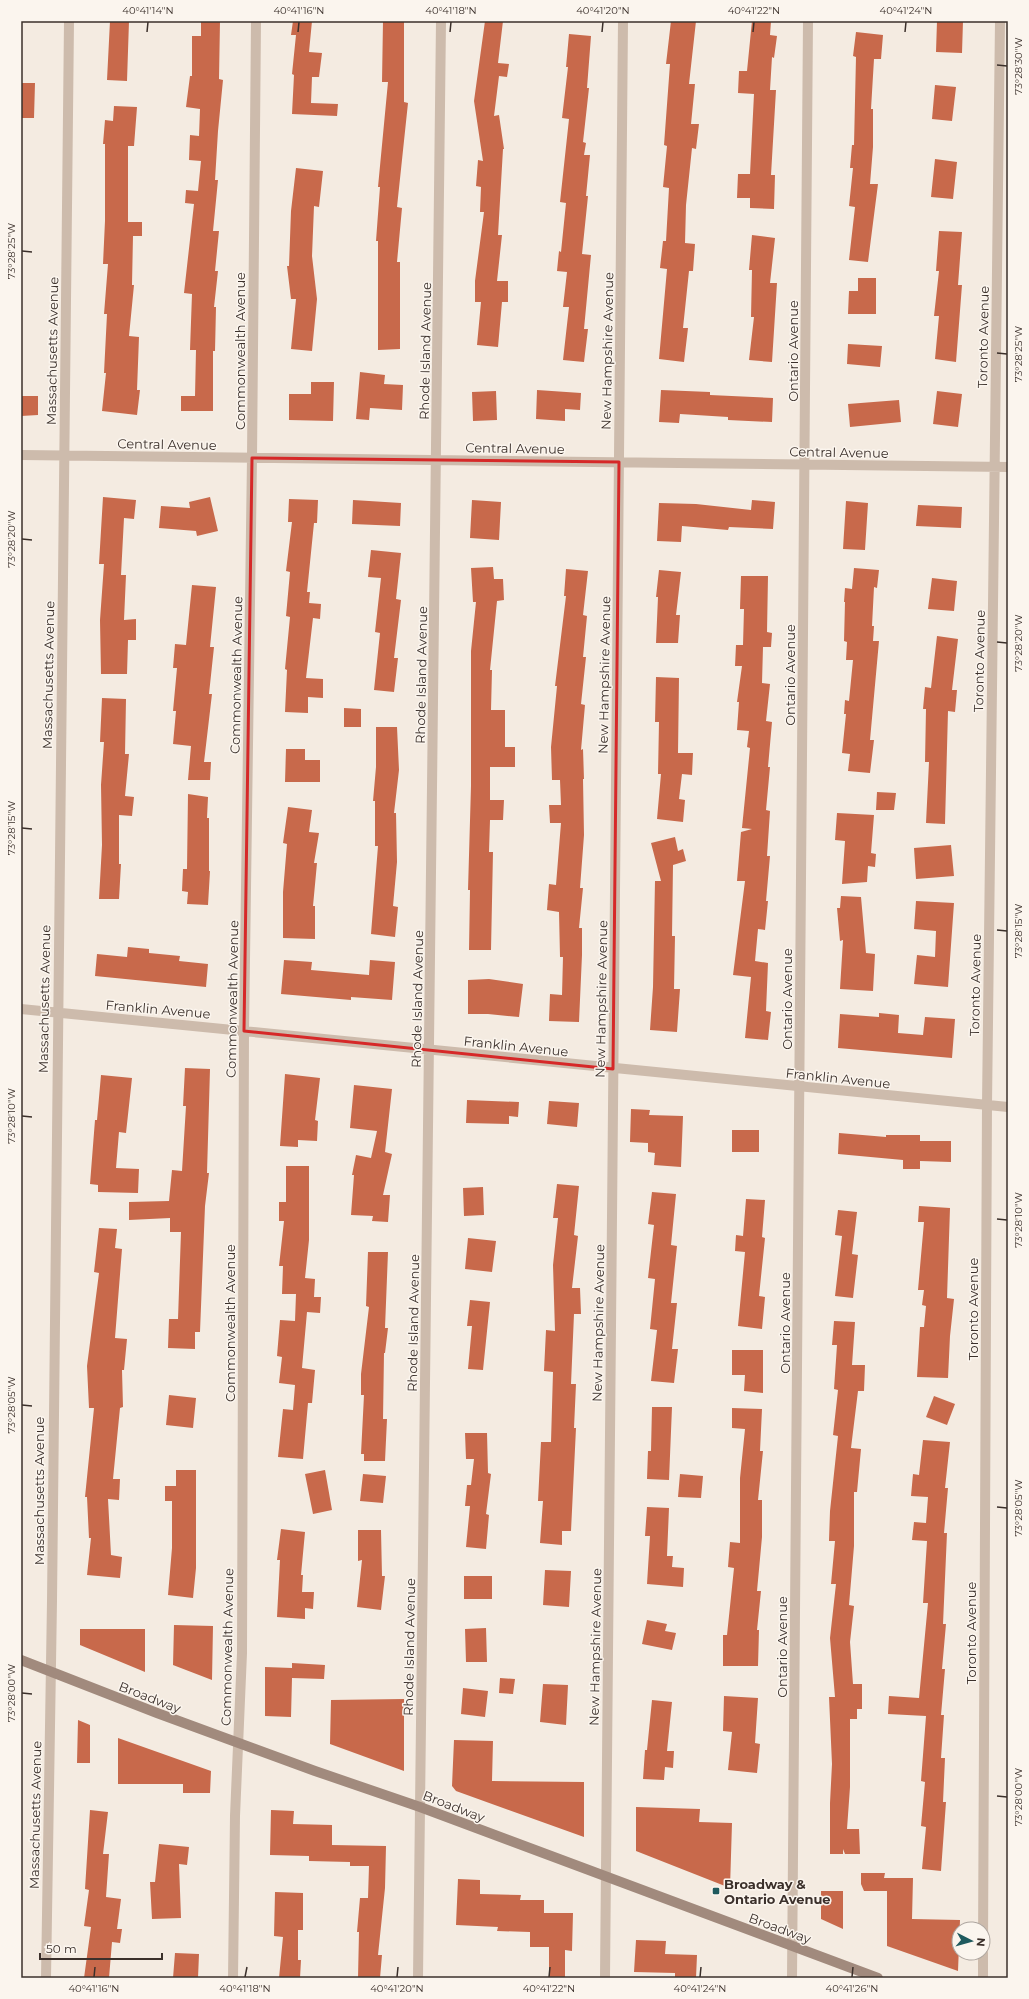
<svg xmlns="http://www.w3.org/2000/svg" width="1029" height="1999" font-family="Montserrat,sans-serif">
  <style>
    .building { fill: #c8694b }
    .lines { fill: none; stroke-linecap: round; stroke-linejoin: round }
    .street { stroke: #cdbbac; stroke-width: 10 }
    .secondary { stroke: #a18a7d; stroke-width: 10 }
    .marked { fill: none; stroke: #d62828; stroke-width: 3; stroke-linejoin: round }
    .ticks { fill: none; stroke: #3b302b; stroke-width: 1.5 }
    .poi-dot { fill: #1f5a5e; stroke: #fbf5ee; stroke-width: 1.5 }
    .labels { text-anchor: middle; stroke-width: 3; stroke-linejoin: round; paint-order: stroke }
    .street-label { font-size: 13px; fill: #3b302b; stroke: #fbf5ee }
    .poi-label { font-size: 13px; font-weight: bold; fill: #3b302b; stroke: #fbf5ee; text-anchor: start }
    .neatline { fill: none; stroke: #3b302b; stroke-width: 1.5 }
    .ticks-label { font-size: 10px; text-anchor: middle; fill: #3b302b }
  </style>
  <rect width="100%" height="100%" fill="#f4ebe1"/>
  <path class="building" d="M110,21h19l-2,60 -20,-1z
    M201,21h19l-1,58 4,1 -5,51 -3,49h3l-5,51h6l-4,40h3l-4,36h2l-1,44h-2v60h-32v-15h14l1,-46h-6l2,-56 -8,-1 10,-89 -9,-1 1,-13 12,1 3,-30 -12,-1 1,-25 9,1 1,-27 -14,-2 4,-31h2v-40h9z
    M293,21h19l-3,31 13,1 -3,24h-7l-1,26 27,1 -1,12 -45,-2 2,-39 -2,-1 4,-39h-5z
    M383,21h21v81l4,1 -11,104 5,1 -5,54h3v87l-22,1v-109h-2l4,-54h-2l10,-105h-6z
    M485,21h18l-5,42 11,1 -2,13 -8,-1 -5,40 5,-1 5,34h-1l-5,86h4l-5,46h11v21h-6l-4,45 -21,-2 4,-43h-6v-21l9,-69h-4l1,-25 -5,-1 2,-26 5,1 -9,-60z
    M671,21h25l-7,63h6l-4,40h8l-3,25 -4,-1 -6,57 -1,38 10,1 -2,27h-4l-6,57h5l-4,34 -25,-3 8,-90 -7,-1 3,-27h3l3,-53 -6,-1 4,-41 -3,-1 6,-81h-4z
    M752,21h19l-1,14 7,1 -3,22 -2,-1 -2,33h6l-5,85h4l-1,34 -24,-1v-10h-13l1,-24h12l4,-80 -16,-1 1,-22h8z
    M937,21h26l-1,32 -26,-1z
    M856,32l27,3 -2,24h-7l-3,50h2v38l-3,37h8l-10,78 -19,-2 6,-53 -6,-1 4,-38h-3l2,-23h2l2,-88 -3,-1z
    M569,34l22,2 -4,52h2l-6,54 3,1 -2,12h6l-4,41h2l-6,58 9,1 -7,74h4l-4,33 -21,-2 6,-53h-6l4,-35 -10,-1 2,-20 2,1 5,-49 -6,-1 9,-83 -7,-1 6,-51h-2z
    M21,83h14l-1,35h-13z
    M935,85l21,2 -4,34 -20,-2z
    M114,106l23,1 -3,39h-6v76h14v14h-9l-1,49h2l-5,51 10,1 -2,53h3l-3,25 -35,-4 4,-38h-2l3,-59h-3l4,-50h-5l2,-43v-77h-2l2,-24 8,1z
    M935,159l22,3 -4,37 -22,-2z
    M296,168l27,3 -4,36 -5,-1 -2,50 5,43 -5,52 -21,-2 5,-50h-5l-4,-33h2l2,-55z
    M939,231l23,1 -4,53h4l-6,77 -21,-3 4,-43h-5l5,-45h-3z
    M752,235l23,3 -5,45h7l-5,79 -23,-2 5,-43h-3l1,-47h-3z
    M858,278h18v36h-28l1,-23h9z
    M848,344l34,2 -2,21 -33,-3z
    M360,372l25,3 -1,9 19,1 -1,25 -32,-2 -1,12 -13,-1z
    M311,382h23l-1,39 -44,-1v-26h22z
    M537,390l44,3 -1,17 -15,-1v12l-29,-2z
    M661,390l49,2v3l63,3 -1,24 -44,-2v-3l-48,-3 -1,9 -20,-1z
    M496,391l1,29 -24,1 -1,-29z
    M937,391l25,3 -4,33 -25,-3z
    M21,396h17v19l-17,1z
    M899,400l2,22 -51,5 -2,-23z
    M103,497l33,3 -2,19 -10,-1 -3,57h5l-2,45 12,-1v21h-8l-1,34h-26l-1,-54 4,-56h-5z
    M210,497l8,34 -21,5 -1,-5 -37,-3 2,-22 29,2 -1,-6z
    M289,499l29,1 -1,23h-3l-7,69h3l-1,11 12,1 -1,15 -7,-1 -7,60 17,1v19l-15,-1v16l-23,-1 2,-42 -2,-1 5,-52 -4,-1 4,-44 -4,-1 6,-49h-4z
    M353,500l48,3 -1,23 -48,-2z
    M472,500l29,2 -2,38 -29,-2z
    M752,500l23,2 -2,27 -44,-2 -1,3 -46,-4 -1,16 -24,-1 2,-38 37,1 55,6z
    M846,501l22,2 -3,47 -22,-1z
    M918,505l44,2 -1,21 -45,-2z
    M371,550l30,3 -5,46 5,1 -7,58h4l-4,34 -20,-2 6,-57 -5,-1 6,-54 -13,-1z
    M493,567l1,12h9l1,21 -7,1 -7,69h2l-1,40h14v37h10v20h-25v33h14l-1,20h-13l-1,32h4l-2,98h-22l1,-60h-2l3,-104v-135l5,-49h-3l-2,-34z
    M854,568l25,2 -2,18 -3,-1 -2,39h2l-1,15h6l-9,99h4l-4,33 -22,-2 2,-17 -8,-1 4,-39h-2l1,-14 4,1 4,-41h-7l1,-18 -3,-1 1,-39h-1l1,-14 7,1z
    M566,569l22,2 -5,44 4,1 -4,41h3l-5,47 4,1 -4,45 2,-1 1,30h-1l1,56 -4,53h3l-4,40h3v27l-3,67 -30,-1 1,-27 12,1 1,-38h-3l-1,-45 -12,-2 2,-26 7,1 5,-62h-11l-1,-18h12l-1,-25h-8l-1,-33 6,-61h-2l11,-90h-2z
    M659,570l22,2 -5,43h4l-2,28h-22l2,-46h-2z
    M741,576h27l-1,56 5,1 -1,14h-8l-1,36 8,1 -4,37 6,1 -4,45h2l-4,43 4,1 -3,45h3l-4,45h2l-3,29 -7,-1 -3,32 13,2 -2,48 5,1 -3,28 -23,-2 6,-61 -18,-2 12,-94h-8l4,-49 11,-3 -10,-1 8,-80 -3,-1 2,-16 -12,-1 2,-28h-2l5,-36h-7l1,-21h7l1,-36h-4z
    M932,578l25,3 -3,30 -26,-2z
    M192,585l24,2 -6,60h4l-5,47h3l-8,68h7l-1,18h-22l3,-34 -18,-2 3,-33h-3l4,-43h-4l2,-24 11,1z
    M937,636l21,3 -6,51h5l-2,22 -7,-1 -3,113 -19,-1 3,-61h-4l1,-53h-3l2,-22 6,1z
    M656,677l23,1 -1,75h15l-1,22 -10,-1 -3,25 6,1 -2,22 -26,-3 4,-45h-3l1,-52h-4z
    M102,698l24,1 -1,55h4l-4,42 9,1 -2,19 -13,-1v49h2l-2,35h-20l3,-54 -1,-60 3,-43h-4z
    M344,708l17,1v18h-17z
    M376,727h21l2,43 -5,43h2l1,49 -4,44 5,1 -3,30 -24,-3 7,-88h-3v-45h-2l3,-34z
    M286,749h19v11h15v22h-35z
    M877,792l19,1 -2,17h-18z
    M188,794l20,3 -1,21h2v53h1l-2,34 -21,-1 1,-12 -6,-1 1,-22h4z
    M288,807l24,3 -3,22 10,1 -5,30h3l-4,43h2v33l-32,-1v-46l4,-48 -4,-1z
    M837,813l37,2 -3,38 5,1 -1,13 -7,-1 -1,16 -25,2 3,-43 -10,-1z
    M675,837l3,14 5,-2 3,12 -13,4 -1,71h3l-1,53h6l-3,43 -27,-2 3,-43 2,-106h6l-10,-38z
    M951,845l3,31 -38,3 -2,-31z
    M841,896l20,1 5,56 9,1 -2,37 -33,-2 3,-49 -3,1 -3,-33h3z
    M916,901l38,2 -6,84 -34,-3 3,-29 18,2 1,-26 -22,-2z
    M128,947l21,2v4l31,3 -1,5 29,3 -2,23 -111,-11 2,-22 30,3z
    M284,960l28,2 -1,8 58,5 1,-15 25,2 -3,38 -41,-3v3l-70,-6z
    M489,979l34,5 -4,33 -31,-3h-20v-34z
    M879,1013l20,2 -1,18 25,2 2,-18 30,2 -3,39 -114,-10 2,-34 39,3z
    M185,1068l25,1 -3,104h2l-4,33 -5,126h-5v17l-27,-1 1,-29h9l3,-87h-11v-14l-41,2v-18l40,-1 3,-31 10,1 4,-65h-3z
    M285,1074l35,4 -5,42 3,1 -1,20 -19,-1v7l-18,-1z
    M101,1075l31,3 -6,55 -7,-1 -3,36 23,1 -1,24 -40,-1v-7l-8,-1 5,-64h2z
    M354,1085l38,4 -7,63 7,2 -9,41h7l-2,27 -16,-1 1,-5 -22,-1 3,-40h-2l4,-20 15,3 6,-27 -27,-3z
    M467,1100l52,2 -1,15 -9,-1v8l-43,-1z
    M549,1101l30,2 -2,24 -30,-3z
    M631,1109l19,1 -1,5 34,1 -2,51 -27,-2 1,-12 -7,-1v-9l-18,-1z
    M732,1130h27v22h-27z
    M839,1133l47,4v-2h34v6h31v21l-31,-1v8h-17v-9l-65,-6z
    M286,1166h23v74l-4,38 10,1 -1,18h7l-1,16 -13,-1 -5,56 13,2 -3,33h-4l-5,56 -25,-2 5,-48 10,1 2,-25 -16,-2 3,-26 -5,-1 3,-36 15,1 1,-27h-14l1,-28h-4l5,-45h-5v-19h7z
    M557,1184l22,2 -5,49 4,1 -6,52h8l1,26h-7l-3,70h5l-2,44h2l-5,103h-9v14l-22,-2 3,-42h-5l3,-59h10l2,-70 -9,-1 2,-41 9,1 -2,-66 5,-47h-5z
    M483,1187l1,28 -20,1 -1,-28z
    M652,1192l24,2 -5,51 6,1 -6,57h6l-5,46h6l-4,34 -23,-2 6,-51 -7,-1 5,-50 -7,-1 6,-53 -6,-1z
    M746,1199l19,1 -3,37 3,1 -6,58 6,1 -3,32 -24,-3 7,-74 -10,-1 1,-16 7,1z
    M919,1206l31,2 -3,90 7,1 -4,37 -2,42 -31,-1 3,-50h4l2,-21 -4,-1 2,-15h-6l6,-68h-6z
    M838,1210l19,2 -5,42 6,1 -5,43 -18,-2 7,-60 -7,-1z
    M99,1228l18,1 -2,19 7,1 -7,89 12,1 -3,31h-2l1,37 -3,1 -7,71h7l-1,21 -11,-1 3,56 11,2 -2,21 -33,-3 4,-37h-2l-2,-41h-2l9,-89h-5l-2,-42 12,-93 -5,-1z
    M468,1238l28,3 -4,31 -27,-3z
    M368,1252h20l-3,76h3l-3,25h-1l-1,66h4l-2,42h-21v-7h-3l3,-59h-3v-21l8,-67 -3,-1z
    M470,1300l20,2 -7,68 -15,-1 4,-43h-5z
    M834,1321l21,1 -3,43h13l-1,26h-6l-7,57 10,1 -4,43h-3v54l-5,59 5,1 -4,36 3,42h9v25h-5v10h-7v68l-3,42h12l1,25h-15l-2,-5v5h-13v-51l2,-39 -3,-67h6l-5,-59 6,-54h-5l4,-43h-6l1,-30 8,-75 -5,-1 5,-45 -4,-1 3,-44h-5z
    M732,1350h31v43l-19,-2 1,-16h-13z
    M169,1395l27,3 -3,30 -27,-3z
    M934,1396l21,8 -8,21 -21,-8z
    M652,1407h20l-3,73 -22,-1 1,-28h3z
    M732,1408l30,1 -2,42h3l-5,49h4v37l-5,54h4l-4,39h2l-1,36h-35v-31h4l7,-67 -6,-1 2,-25 10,1v-65l5,-49 -13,-1z
    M465,1433h22l1,40 3,1 -5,40 3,1 -3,34 -20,-2 4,-41h-5l2,-21h4l3,-26h-8z
    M923,1440l27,2 -5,46h3l-4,45h3l-4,91h3l-4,45h3l-4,46h3l-3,43h4l-2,44h3l-5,69 -19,-2 4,-42 -5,-1 4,-44 -4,-1 5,-65 -38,-2 1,-18 30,2 9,-95h-5l4,-62 -15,-1 2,-18 12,1 2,-26 -17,-1 2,-22 6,1z
    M176,1470h20v98l-3,30 -25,-3 4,-47v-47h-7v-15h11z
    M325,1470l7,40 -19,4 -8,-40z
    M363,1474l23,2 -3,27 -23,-2z
    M680,1474l23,2 -2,22 -23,-1z
    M647,1507l22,1 -2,48h6l-1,11 12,1 -1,19 -36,-3 3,-48h-5z
    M281,1529l24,3 -4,43h2l-1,17h12l-1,17 -8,-1v11l-28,-2 3,-57h-3z
    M358,1530h23l1,46h3l-4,34 -24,-3 5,-47 -4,1z
    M545,1570l26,1 -2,36 -26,-2z
    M464,1576h28v23h-28z
    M647,1620l20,4 -2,7 11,2 -4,17 -30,-6z
    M174,1625l39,1 -1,54 -39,-15z
    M486,1628l1,34h-21l-1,-33z
    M80,1629h65v43l-65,-27z
    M292,1663l33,2 -1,14 -32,-1 -1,39 -26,-1v-49l27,1z
    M500,1678l15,1 -2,15 -14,-1z
    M543,1684l25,1 -2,40 -26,-3z
    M463,1688l25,3 -3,26 -24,-3z
    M724,1696l34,2 -3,45 5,1 -3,29 -29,-3 4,-38 -9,-1z
    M404,1699v72l-74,-27 1,-44z
    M652,1700l20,2 -5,49h7l-1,17 -8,-1 -1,13 -21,-1 2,-29h2z
    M78,1720l12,5v38h-13z
    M118,1738l93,33 -1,22h-27v-9h-65z
    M454,1740l39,1 -1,40 92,1v55l-128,-46 -4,-5z
    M636,1807l64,2 -1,13 33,1 -2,65 -94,-37z
    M90,1810l18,2 -5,42h6l-3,43 15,2 -4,30h5l-2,14 -8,-1 -3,36h-25l7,-51 -7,-1 5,-36 -4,-1z
    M271,1810l23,1 -1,13 39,1v20l54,1 -1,42 -7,67h4l-2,23h-22l1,-46h-2l3,-34h8l1,-32h-19v-4l-41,-1v-5l-39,-1z
    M159,1844l30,3 -2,18 -8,-1 2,54 -29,1 -2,-37h5z
    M861,1873h24l-1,5h29l-1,41 48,1 -2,51 -71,-25v-55h-23l-3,-7z
    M458,1879l22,1v14l41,1 -1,5h24v13h29l-1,38 -7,-1v28h-16v-31h-19v-15l-33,-1 1,-4 -42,-2z
    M821,1891h22v38l-22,-10z
    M275,1892l28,1v37h-5v30h3l-1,18h-21l4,-41 -9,-1z
    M636,1940l30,1 -1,13 32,1 -1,23h-21v-5l-41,-1z
    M175,1953l24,1 -1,24h-25z"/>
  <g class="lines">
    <path class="street" d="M21,455l987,12
      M21,1009l987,98
      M983,1948l4,-843 13,-1084
      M46,1978l6,-377 17,-1580
      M233,1978l2,-162 7,-163 2,-622 8,-573 4,-437
      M418,1978l23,-1957
      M605,1978l18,-1957
      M792,1978l16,-1957
      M983,1978v-25"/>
    <path class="secondary" d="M21,1660l136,53 158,58 105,36 458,171"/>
  </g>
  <path class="marked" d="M252,458l367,4 -6,607 -369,-38z"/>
  <path class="ticks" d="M147,32l1,-10M298,32l1,-10M450,32l1,-10M602,32l1,-10M753,32l1,-10M905,32l1,-10M997,65l10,1M22,251l10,1M997,353l10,1M22,539l10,1M997,642l10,1M22,828l10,1M997,930l10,1M22,1116l10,1M997,1219l10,1M22,1405l10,1M997,1507l10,1M22,1693l10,1M997,1796l10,1M94,1977l1,-10M245,1977l2,-10M397,1977l1,-10M549,1977l1,-10M700,1977l1,-10M852,1977l1,-10"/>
  <rect class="poi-dot" x="712" y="1887" width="8" height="8" rx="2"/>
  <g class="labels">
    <g class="street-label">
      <text transform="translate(983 337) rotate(-89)" y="5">Toronto Avenue</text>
      <text transform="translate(52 351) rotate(-89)" y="5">Massachusetts Avenue</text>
      <text transform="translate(240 351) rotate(-90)" y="5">Commonwealth Avenue</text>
      <text transform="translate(425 351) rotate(-89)" y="5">Rhode Island Avenue</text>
      <text transform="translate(607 351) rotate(-89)" y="5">New Hampshire Avenue</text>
      <text transform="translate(793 351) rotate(-90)" y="5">Ontario Avenue</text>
      <text transform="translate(167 444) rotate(1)" y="5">Central Avenue</text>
      <text transform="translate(515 448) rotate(1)" y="5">Central Avenue</text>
      <text transform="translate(839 452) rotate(1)" y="5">Central Avenue</text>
      <text transform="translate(979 661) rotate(-89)" y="5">Toronto Avenue</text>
      <text transform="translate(48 675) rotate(-89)" y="5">Massachusetts Avenue</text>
      <text transform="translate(236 675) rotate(-89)" y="5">Commonwealth Avenue</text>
      <text transform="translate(421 675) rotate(-89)" y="5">Rhode Island Avenue</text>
      <text transform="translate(604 675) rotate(-89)" y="5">New Hampshire Avenue</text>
      <text transform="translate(790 675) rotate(-90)" y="5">Ontario Avenue</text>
      <text transform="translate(975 985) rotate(-89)" y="5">Toronto Avenue</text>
      <text transform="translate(44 999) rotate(-89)" y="5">Massachusetts Avenue</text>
      <text transform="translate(232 999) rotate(-89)" y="5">Commonwealth Avenue</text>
      <text transform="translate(417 999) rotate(-89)" y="5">Rhode Island Avenue</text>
      <text transform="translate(601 999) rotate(-89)" y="5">New Hampshire Avenue</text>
      <text transform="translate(787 999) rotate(-90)" y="5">Ontario Avenue</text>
      <text transform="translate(158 1009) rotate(5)" y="5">Franklin Avenue</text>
      <text transform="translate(516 1046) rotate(6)" y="5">Franklin Avenue</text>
      <text transform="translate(838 1078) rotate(6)" y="5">Franklin Avenue</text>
      <text transform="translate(973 1309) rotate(-90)" y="5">Toronto Avenue</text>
      <text transform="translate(230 1323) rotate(-90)" y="5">Commonwealth Avenue</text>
      <text transform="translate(413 1323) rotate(-89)" y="5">Rhode Island Avenue</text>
      <text transform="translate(598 1323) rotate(-89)" y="5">New Hampshire Avenue</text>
      <text transform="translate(785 1323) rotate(-90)" y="5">Ontario Avenue</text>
      <text transform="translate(39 1491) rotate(-90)" y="5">Massachusetts Avenue</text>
      <text transform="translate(971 1633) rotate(-90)" y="5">Toronto Avenue</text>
      <text transform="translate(227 1647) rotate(-89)" y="5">Commonwealth Avenue</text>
      <text transform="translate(409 1647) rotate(-89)" y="5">Rhode Island Avenue</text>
      <text transform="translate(595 1647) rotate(-89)" y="5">New Hampshire Avenue</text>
      <text transform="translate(782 1647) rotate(-90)" y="5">Ontario Avenue</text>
      <text transform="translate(150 1697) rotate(21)" y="5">Broadway</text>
      <text transform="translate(454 1806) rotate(21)" y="5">Broadway</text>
      <text transform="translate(35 1815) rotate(-89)" y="5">Massachusetts Avenue</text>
      <text transform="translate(780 1928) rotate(20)" y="5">Broadway</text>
    </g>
    <g class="poi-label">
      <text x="724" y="1889">Broadway &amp;<tspan x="724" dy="15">Ontario Avenue</tspan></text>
    </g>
  </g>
  <rect width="1029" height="1999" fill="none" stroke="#fbf5ee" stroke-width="44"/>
  <g transform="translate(971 1941) rotate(96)"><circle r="19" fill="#fbf5ee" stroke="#aea6a0"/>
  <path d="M0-3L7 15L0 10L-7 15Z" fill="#1f5a5e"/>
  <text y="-6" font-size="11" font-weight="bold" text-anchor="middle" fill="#3b302b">N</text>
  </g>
  <path d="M40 1953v6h122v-6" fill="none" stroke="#3b302b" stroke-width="2"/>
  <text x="46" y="1953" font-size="12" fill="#3b302b" stroke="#fbf5ee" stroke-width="3" paint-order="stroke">50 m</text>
  <rect x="22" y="22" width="985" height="1955" class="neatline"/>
  <g class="ticks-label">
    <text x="148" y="14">40°41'14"N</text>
    <text x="299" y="14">40°41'16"N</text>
    <text x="451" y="14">40°41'18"N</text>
    <text x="603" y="14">40°41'20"N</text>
    <text x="754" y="14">40°41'22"N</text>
    <text x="906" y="14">40°41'24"N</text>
    <text transform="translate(1018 66) rotate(-90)" y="4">73°28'30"W</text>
    <text transform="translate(11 251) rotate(-90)" y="4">73°28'25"W</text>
    <text transform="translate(1018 354) rotate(-90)" y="4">73°28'25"W</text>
    <text transform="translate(11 539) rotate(-90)" y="4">73°28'20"W</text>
    <text transform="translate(1018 643) rotate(-90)" y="4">73°28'20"W</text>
    <text transform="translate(11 828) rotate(-90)" y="4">73°28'15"W</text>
    <text transform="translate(1018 931) rotate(-90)" y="4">73°28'15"W</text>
    <text transform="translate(11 1116) rotate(-90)" y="4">73°28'10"W</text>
    <text transform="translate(1018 1220) rotate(-90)" y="4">73°28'10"W</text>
    <text transform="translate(11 1405) rotate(-90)" y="4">73°28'05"W</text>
    <text transform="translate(1018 1508) rotate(-90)" y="4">73°28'05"W</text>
    <text transform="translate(11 1693) rotate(-90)" y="4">73°28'00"W</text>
    <text transform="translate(1018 1797) rotate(-90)" y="4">73°28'00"W</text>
    <text x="94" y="1992">40°41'16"N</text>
    <text x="245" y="1992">40°41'18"N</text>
    <text x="397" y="1992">40°41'20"N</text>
    <text x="549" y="1992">40°41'22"N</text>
    <text x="700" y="1992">40°41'24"N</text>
    <text x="852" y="1992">40°41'26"N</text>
  </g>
</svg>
